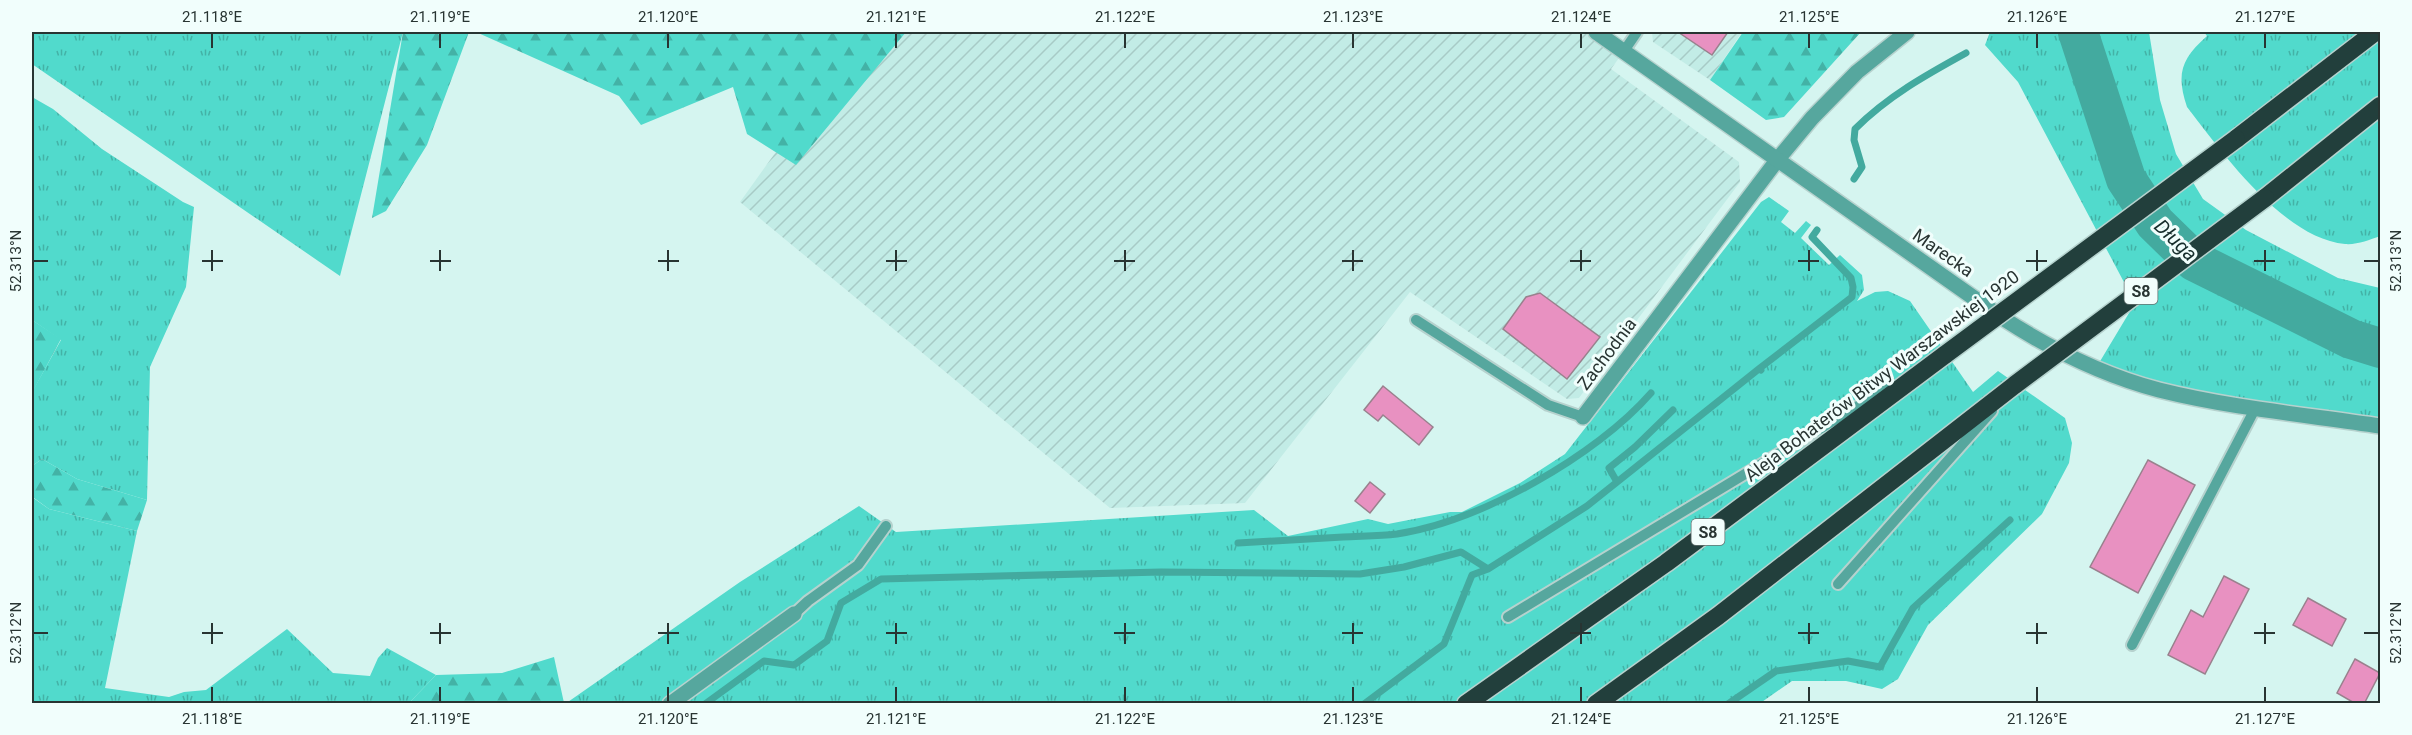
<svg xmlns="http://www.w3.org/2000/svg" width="2412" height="735" font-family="Roboto,sans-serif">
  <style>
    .industrial { fill: url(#industrial-furrows) }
    .grass { fill: url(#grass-tufts) }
    .forest { fill: url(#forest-firs) }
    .water { fill: #43aa9f }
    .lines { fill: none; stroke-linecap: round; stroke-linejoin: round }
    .stream { stroke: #43aa9f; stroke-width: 7 }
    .river { stroke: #43aa9f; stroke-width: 40 }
    .building { fill: #e891c1; stroke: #99818d; stroke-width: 1.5 }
    .service-casing { stroke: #b6d2ce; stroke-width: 14 }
    .minor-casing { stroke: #b6d2ce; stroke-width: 18 }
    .tertiary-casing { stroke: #b6d2ce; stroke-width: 18 }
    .motorway-casing { stroke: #b6d2ce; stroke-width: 21 }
    .service { stroke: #56a79e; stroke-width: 10 }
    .minor { stroke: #56a79e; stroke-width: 15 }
    .tertiary { stroke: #56a79e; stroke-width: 15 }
    .motorway { stroke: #223f3c; stroke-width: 18 }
    .motorway-bridge-casing { stroke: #b6d2ce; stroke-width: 21; stroke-linecap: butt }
    .motorway-bridge { stroke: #223f3c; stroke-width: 18 }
    .ticks { fill: none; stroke: #283432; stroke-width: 2 }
    .labels { text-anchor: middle; stroke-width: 6; stroke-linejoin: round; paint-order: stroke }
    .shield { fill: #f1fefc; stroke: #64716f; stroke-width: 1.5 }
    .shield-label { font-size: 16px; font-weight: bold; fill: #283432 }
    .street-label { font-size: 18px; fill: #283432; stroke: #f1fefc }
    .water-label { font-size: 20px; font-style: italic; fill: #172e2c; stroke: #f1fefc }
    .neatline { fill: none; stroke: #283432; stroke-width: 2 }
    .ticks-label { font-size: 15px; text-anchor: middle; fill: #283432 }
  </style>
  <defs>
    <pattern id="industrial-furrows" width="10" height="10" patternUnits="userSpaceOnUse" patternTransform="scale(1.5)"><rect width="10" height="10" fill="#c2ece6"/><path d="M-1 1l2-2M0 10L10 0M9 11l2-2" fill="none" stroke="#a7cbc6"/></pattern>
    <pattern id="grass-tufts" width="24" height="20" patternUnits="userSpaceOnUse" patternTransform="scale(1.5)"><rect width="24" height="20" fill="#51dacc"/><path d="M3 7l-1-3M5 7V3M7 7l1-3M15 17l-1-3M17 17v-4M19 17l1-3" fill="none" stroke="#43b2a6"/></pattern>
    <pattern id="forest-firs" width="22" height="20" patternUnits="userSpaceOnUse" patternTransform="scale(1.5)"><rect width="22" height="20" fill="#51dacc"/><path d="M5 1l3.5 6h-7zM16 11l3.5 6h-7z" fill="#43b2a6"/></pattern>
  </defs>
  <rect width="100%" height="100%" fill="#d5f5f0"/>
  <path class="industrial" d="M862,32h734l28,19 -13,18 128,93 1,20 -161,216 -12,1 -157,-107 -165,211 -135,5 -370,-306z
    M1652,32h90l-32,48 -57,-38z"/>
  <path class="grass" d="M32,32h371l-63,244 -308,-212z
    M1990,32h159l11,68 16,54 27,45 43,31 92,48 42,10v138l-173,-26 -111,-32 39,-65 -117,-221 -33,-37z
    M2204,32h176v204c-11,4 -23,9 -35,8 -62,-6 -123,-92 -158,-137 -11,-33 -6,-48 20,-71z
    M32,97l21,12 49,40 81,53 11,5 -8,80 -36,80 -3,133 -70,-21 -35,-20 -10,7v-74l29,-52 -29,-20z
    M1769,197l20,14 -8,11 14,11 11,-12 5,4 -10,13 28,27 11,-10 22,20 2,15 -7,11 18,-9 13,-1 22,10 63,91 25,-21 67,47 7,25 -3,20 -27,51 -114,111 -30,54 -16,10 -36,-8h-54l-33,23h-1194l175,-122 119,-76 37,26 358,-22 34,26 80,-17 20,5 62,-12h12l58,-29 45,-29 196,-252z
    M32,497l17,12 88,22 -32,157 64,9 15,-5 22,-2 81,-61 46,44 37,3 8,-18 9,-10 49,27 -27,28h-377z"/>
  <path class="forest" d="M403,32h66l-42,113 -41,66 -14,7z
    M476,32h430l-110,133 -49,-31 -14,-47 -92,38 -22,-29z
    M1743,32h118l-77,85 -18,3 -56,-40z
    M32,320l29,19 -29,54z
    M42,459l35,20 70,21 -10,31 -88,-22 -15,-11 -2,-1v-31z
    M554,657l10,46h-155l27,-28 66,-2z"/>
  <path class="water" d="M2063,32h32l20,70 20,40 -28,21z
    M2165,218l13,13 -21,16 -13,-13z
    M2249,274l92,45 39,15v24c-54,-12 -104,-42 -152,-68z"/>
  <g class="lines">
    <path class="stream" d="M1854,179l8,-12 -8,-27 1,-11c33,-33 71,-54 111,-76
      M1760,368l92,-71 1,-10 -2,-9 -39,-41 5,-7
      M1617,482l-8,-14 26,-21 38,-37
      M1238,543c35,-2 70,-4 105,-6 18,-1 36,-1 54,-3 84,-13 199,-78 254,-141
      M705,704l59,-43 30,4 33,-24 14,-38 40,-24 280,-7 199,2 44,-7 57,-15 27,17 99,-63 153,-122 20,-16 1,2
      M1364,704l80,-60 28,-69 16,-6
      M1728,704l48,-33 72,-10 32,6 33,-59 97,-88"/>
    <path class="river" d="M2078,32l48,147 29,44 39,38 157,78 29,9"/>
  </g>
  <path class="building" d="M1678,32h50l-16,23z
    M1540,293l60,44 -33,42 -64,-50 23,-32z
    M1383,386l50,41 -14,18 -36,-30 -5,6 -14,-11z
    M2148,460l47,25 -57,108 -48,-26z
    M1370,482l15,12 -15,19 -15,-12z
    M2224,576l25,13 -44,85 -37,-19 23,-45 12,7z
    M2308,598l38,21 -14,27 -39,-21z
    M2355,659l25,14 -16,31h-8l-19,-11z"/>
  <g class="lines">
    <defs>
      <path id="service" d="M1624,51l13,-19
        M1416,320l132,85 35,12
        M1838,584l154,-173
        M794,614l14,-13 50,-36 28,-39
        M1508,617l378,-228
        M2132,645l124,-238"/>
      <path id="minor" d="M1583,417l195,-258 34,-41 45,-46 50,-40
        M670,704l124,-90"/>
      <path id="tertiary" d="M1596,32l405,285c49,32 101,58 158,73 72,18 148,25 221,36"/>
      <path id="motorway" d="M2236,139l139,-107
        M2265,198l115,-92
        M1466,704l200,-141 280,-209
        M1596,704l122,-88 298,-232"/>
    </defs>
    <use href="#service" class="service-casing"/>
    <use href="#minor" class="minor-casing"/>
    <use href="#tertiary" class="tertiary-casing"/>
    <use href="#motorway" class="motorway-casing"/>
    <use href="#service" class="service"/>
    <use href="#minor" class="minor"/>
    <use href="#tertiary" class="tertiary"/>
    <use href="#motorway" class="motorway"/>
    <defs>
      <path id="motorway-bridge" d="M1946,354l290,-215
        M2016,384l249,-186"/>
    </defs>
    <use href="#motorway-bridge" class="motorway-bridge-casing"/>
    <use href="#motorway-bridge" class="motorway-bridge"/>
  </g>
  <path class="ticks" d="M212,33v15M440,33v15M668,33v15M896,33v15M1125,33v15M1353,33v15M1581,33v15M1809,33v15M2037,33v15M2265,33v15M212,250v21M440,250v21M668,250v21M896,250v21M1125,250v21M1353,250v21M1581,250v21M1809,250v21M2037,250v21M2265,250v21M33,261h15M202,261h21M430,261h21M658,261h21M886,261h21M1114,261h21M1342,261h21M1570,261h21M1798,261h21M2026,261h21M2254,261h21M2364,261h15M212,623v21M440,623v21M668,623v21M896,623v21M1125,623v21M1353,623v21M1581,623v21M1809,623v21M2037,623v21M2265,623v21M33,633h15M202,633h21M430,633h21M658,633h21M886,633h21M1114,633h21M1342,633h21M1570,633h21M1798,633h21M2026,633h21M2254,633h21M2364,633h15M212,687v15M440,687v15M668,687v15M896,687v15M1125,687v15M1353,687v15M1581,687v15M1809,687v15M2037,687v15M2265,687v15"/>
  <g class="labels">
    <g class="shield">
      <rect x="2124.5" y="278" width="33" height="26" rx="4.5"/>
      <rect x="1691.5" y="519" width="33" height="26" rx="4.5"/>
    </g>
    <g class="shield-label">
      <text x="2141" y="297">S8</text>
      <text x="1708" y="538">S8</text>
    </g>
    <g class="street-label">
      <text transform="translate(1943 253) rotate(35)" y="6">Marecka</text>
      <text transform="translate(1607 354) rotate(-53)" y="6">Zachodnia</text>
      <text transform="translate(1882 376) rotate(-37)" y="6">Aleja Bohaterów Bitwy Warszawskiej 1920</text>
    </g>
    <g class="water-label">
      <text transform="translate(2176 240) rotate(44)" y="7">Długa</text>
    </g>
  </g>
  <rect width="2412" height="735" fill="none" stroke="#f1fefc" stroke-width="66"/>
  <rect x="33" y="33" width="2346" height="669" class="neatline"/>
  <g class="ticks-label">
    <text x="212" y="22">21.118°E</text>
    <text x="440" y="22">21.119°E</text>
    <text x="668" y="22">21.120°E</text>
    <text x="896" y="22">21.121°E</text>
    <text x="1125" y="22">21.122°E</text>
    <text x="1353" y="22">21.123°E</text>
    <text x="1581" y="22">21.124°E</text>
    <text x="1809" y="22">21.125°E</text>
    <text x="2037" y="22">21.126°E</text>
    <text x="2265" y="22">21.127°E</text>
    <text transform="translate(16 261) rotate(-90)" y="5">52.313°N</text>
    <text transform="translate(2396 261) rotate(-90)" y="5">52.313°N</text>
    <text transform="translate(16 633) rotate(-90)" y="5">52.312°N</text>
    <text transform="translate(2396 633) rotate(-90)" y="5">52.312°N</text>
    <text x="212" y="724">21.118°E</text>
    <text x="440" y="724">21.119°E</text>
    <text x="668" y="724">21.120°E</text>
    <text x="896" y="724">21.121°E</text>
    <text x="1125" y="724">21.122°E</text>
    <text x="1353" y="724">21.123°E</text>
    <text x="1581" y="724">21.124°E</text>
    <text x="1809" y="724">21.125°E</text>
    <text x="2037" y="724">21.126°E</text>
    <text x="2265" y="724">21.127°E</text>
  </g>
</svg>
